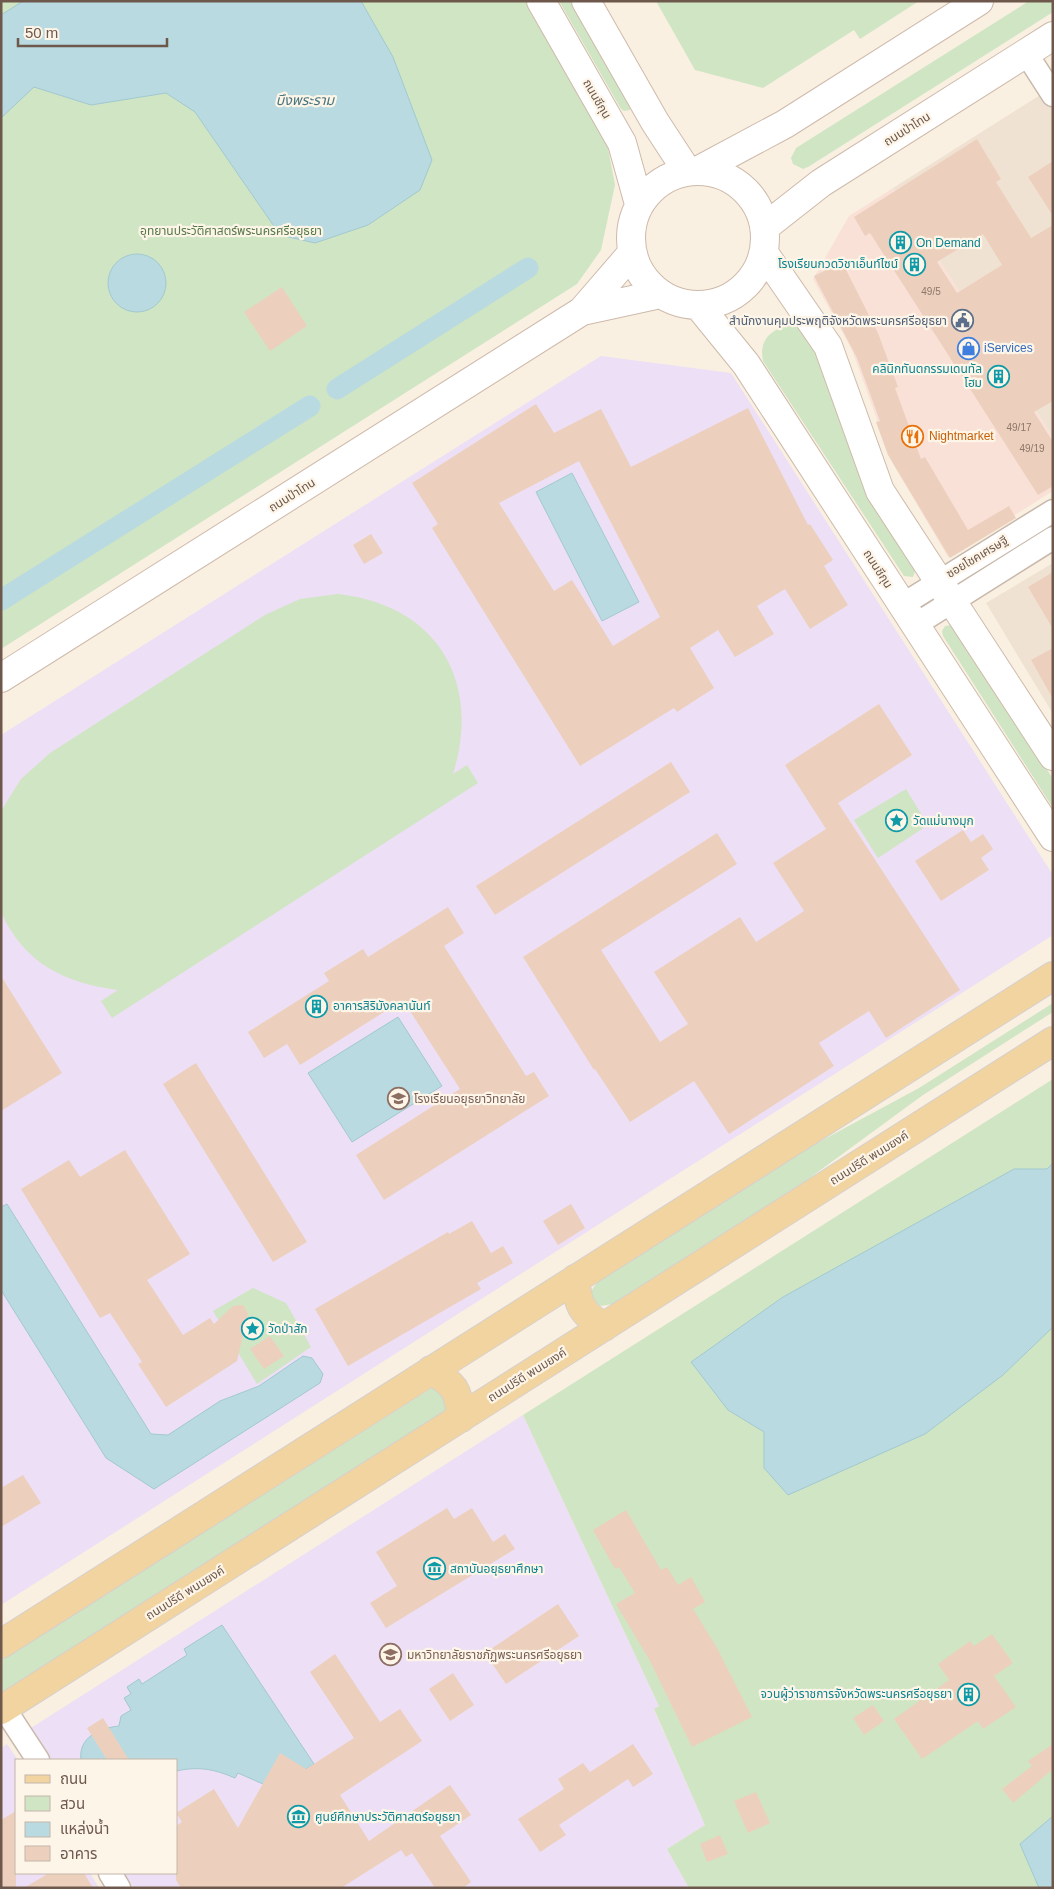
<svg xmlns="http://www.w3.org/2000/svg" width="1054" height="1889" font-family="Helvetica,'Noto Sans Thai',sans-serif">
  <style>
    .residential { fill: #f0e2d2 }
    .commercial { fill: #f9e1d7 }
    .education { fill: #eddff5 }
    .green { fill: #d0e5c3 }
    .water { fill: #b9dae0; stroke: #a1c9d1 }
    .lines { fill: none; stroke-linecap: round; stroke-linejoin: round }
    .canal { stroke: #b9dae0; stroke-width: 21 }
    .building { fill: #ecd0bd; fill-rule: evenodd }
    .street-casing { stroke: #c8b8ab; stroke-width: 25 }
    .secondary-casing { stroke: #cebaab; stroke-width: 30 }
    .primary-casing { stroke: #d6d0cd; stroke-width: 30 }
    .street { stroke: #fff; stroke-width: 22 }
    .secondary { stroke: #fff; stroke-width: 28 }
    .primary { stroke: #f2d4a1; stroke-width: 28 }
    .labels { text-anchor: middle; stroke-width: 4.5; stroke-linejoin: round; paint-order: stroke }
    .number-label { font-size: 10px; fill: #8e7668 }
    .street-label { font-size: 12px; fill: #6e584c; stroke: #fdf5e8 }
    .park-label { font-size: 12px; fill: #567948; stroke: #fdf5e8 }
    .culture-label { font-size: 12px; fill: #0d838f; stroke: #fdf5e8; text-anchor: start }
    .service-label { font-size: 12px; fill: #4e5e75; stroke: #fdf5e8; text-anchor: end }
    .shop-label { font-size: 12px; fill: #366cbe; stroke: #fdf5e8; text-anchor: start }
    .food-label { font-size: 12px; fill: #c56008; stroke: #fdf5e8; text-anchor: start }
    .education-label { font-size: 12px; fill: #785e54; stroke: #fdf5e8; text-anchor: start }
    .water-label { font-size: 14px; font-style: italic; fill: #487680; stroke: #fdf5e8 }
  </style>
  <rect width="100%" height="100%" fill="#f9f0e2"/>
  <path class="residential" d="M1053,87v350l-160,-249z
    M1053,563v151l-67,-111z"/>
  <path class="commercial" d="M893,188l160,249v54l-105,66 -55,-93 -41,-114 -39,-71 36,-63z"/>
  <path class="education" d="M601,356l130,17 322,502v60l-1052,670v-870z
    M523,1415l136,291 -5,4 51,115 -38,24 22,39h-555l-10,-15h52v-113h-124l-21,-32z
    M7,1744l11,16h-2v113h74l9,15h-98v-140z"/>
  <path class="green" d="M1,1h529l75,131 10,53 -14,65 -24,34 -576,365z
    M559,1h13l59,102 -1,7 -6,1 -3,-2z
    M656,1h263l-59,38 -6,-9 -91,58 -68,-18z
    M1029,1h24v11l-245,155 -5,2 -10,-5 -2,-6 5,-10z
    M788,325l11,2 20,25 97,216 -3,9 -9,-1 -141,-215c-4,-20 6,-30 25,-36z
    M338,594c99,11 144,87 115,180l14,-9 11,18 -366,235 -11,-17 17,-11c-54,-7 -94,-27 -117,-78v-101l20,-32 29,-26 215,-138 35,-16z
    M951,625l5,3 97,151v29l-110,-172 -1,-5 3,-5z
    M906,789l22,36 -50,33 -24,-38z
    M1053,1003v9l-130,83 -116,85 -194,124 -12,2 -6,-4 -4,-11 7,-10 195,-125 126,-68z
    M1053,1079v809h-364l-22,-39 38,-24 -51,-116 5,-3 -136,-291z
    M253,1288l33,15 25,44 -54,37 -44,-73z
    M435,1386h6l7,21 -4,5 -443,282v-34z"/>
  <path class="water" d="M23,1h338l32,56 39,103 -12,30 -52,35 -53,18 -35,-8 -85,-123 -29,-19 -75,12 -57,-18 -33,31v-103z
    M108 283a29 29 0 1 1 58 0a29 29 0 1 1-58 0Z
    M572,473l67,129 -37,19 -66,-129z
    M398,1017l44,69 -90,56 -44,-69z
    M1053,1163v164l-50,48 -78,59 -137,61 -24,-27v-36l-36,-22 -37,-48 92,-65 231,-128h33z
    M7,1204l144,230 17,1 52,-34 39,-15 44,-30 9,2 11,16 -3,9 -166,106 -48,-31 -105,-168v-83z
    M222,1625l92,139 -8,5 -43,15 -25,-11 -3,5c-21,-9 -36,-12 -59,-7v-11h-95c-3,-23 19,-32 38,-34l2,-10 10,-6 -7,-12 7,-4 -4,-7 12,-8 3,5 45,-29 -3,-6z
    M1053,1816v72h-14l-19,-44z"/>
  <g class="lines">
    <path class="canal" d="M337,389l191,-121
      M1,600l309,-194"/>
  </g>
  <path class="building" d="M977,139l24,40 -5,3 35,56 22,-13v176l-19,11 19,30v44l-15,9 -168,-262 -5,3 -11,-19zM983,234l19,31 -45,28 -20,-31z
    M1053,161v55l-25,-39z
    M842,262l36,71 20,54 -3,1 26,71 4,-2 43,73 41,-24 7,12 -66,40 -62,-103 -12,-33 4,-1 -23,-63 -43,-82z
    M282,287l25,39 -37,25 -26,-39z
    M536,404l18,29 47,-24 30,58 117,-59 60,117 2,-1 23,36 -9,6 24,39 -38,24 -25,-40 -28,17 17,28 -39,23 -17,-27 -28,18 24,40 -37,24 -3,-4 -94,58 -148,-238 6,-4 -26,-41zM579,461l81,156 -47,29 -41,-66 -18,11 -55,-88z
    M371,534l12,19 -19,11 -11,-19z
    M1053,572v57l-25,-42z
    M1053,648v51l-22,-39z
    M879,704l33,51 -74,48 122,187 -74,48 -17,-27 -50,32 15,23 -105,68 -35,-53 -64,41 -35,-53 -1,1 -71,-113 194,-124 20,31 -136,86 59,92 28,-18 -34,-52 86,-55 16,25 48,-31 -31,-48 53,-34 -41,-64z
    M671,762l19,30 -195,123 -19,-29z
    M892 821a8 8 0 1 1 16 0a8 8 0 1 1-16 0Z
    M963,830l8,12 12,-8 10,15 -12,9 8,12 -48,31 -26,-40z
    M448,907l16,26 -20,13 82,130 8,-4 15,24 -165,104 -28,-45 104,-66 -57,-89 -103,65 -13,-21 -23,14 -16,-26 81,-51 -5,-8 39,-24 5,8z
    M1,976l61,97 -61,38z
    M196,1063l111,179 -34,20 -110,-178z
    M125,1150l65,104 -43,26 36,55 27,-17 4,6 19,-18 10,-1 5,9 -11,47 -71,46 -28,-43 4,-2 -32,-49 -10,5 -79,-129 48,-29 11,17z
    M571,1204l14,24 -27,17 -15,-24z
    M472,1221l19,32 12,-7 10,17 -36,20 4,6 -133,77 -33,-57 133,-77 1,2z
    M270,1336l14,20 -20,13 -14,-20z
    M23,1475l18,28 -40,24v-39z
    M447,1508l7,11 18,-11 21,34 12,-8 10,15 -129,79 -16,-25 27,-17 -21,-34z
    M626,1510l35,60 6,-3 11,18 13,-8 14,25 -12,7 23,37 36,71 -60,30 -43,-88 -33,-55 19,-11 -16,-26 -4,2 -22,-39z
    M558,1604l21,32 -73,48 -21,-31z
    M992,1634l21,29 -19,13 22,31 -33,22 -5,-8 -56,38 -28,-40 55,-39 -11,-16 32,-23 4,5z
    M335,1654l45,68 20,-13 22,32 -82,54 29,46 81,-56 21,30 -31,21 31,46 -8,6h-28l-23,-35 -6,4 -5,-7 -60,38h-160l-5,-8v-54l6,-4 -6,-9 38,-24 24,39 42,-75 26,16 48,-31 -44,-66z
    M453,1673l21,32 -24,16 -21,-32z
    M873,1705l11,16 -20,14 -11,-17z
    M103,1718l26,42h-22l-20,-32z
    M633,1744l20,30 -20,13 -5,-8 -69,46 7,10 -26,17 -22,-33 46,-30 -6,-10 25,-16 7,9z
    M1053,1744v25l-40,34 -11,-14 30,-23 -4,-5z
    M756,1792l14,31 -22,10 -14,-32z
    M16,1811v77h-15v-68z
    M720,1835l8,19 -21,8 -7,-18z
    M49,1873h35l9,15h-69z"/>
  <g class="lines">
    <defs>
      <path id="street" d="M1026,53l27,42
        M902,605l151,-94
        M915,625l138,-87
        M4,1708l34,52
        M110,1873l9,15"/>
      <path id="secondary" d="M541,1l81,142 17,61
        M586,1l69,121 32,49
        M699,170l86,-46 194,-123
        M631 238a67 67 0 1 1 134 0a67 67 0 1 1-134 0Z
        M765,227l56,-44 232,-147
        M764,253l64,93 52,145 173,265
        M698,305l48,59 307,473
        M582,311l78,-17
        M1,678l581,-367 50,-58"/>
      <path id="primary" d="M575,1279c3,26 6,34 29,48
        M431,1370c23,14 28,20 30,48
        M1,1644l1052,-668
        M1,1710l1052,-669"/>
    </defs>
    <use href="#street" class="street-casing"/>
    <use href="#secondary" class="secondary-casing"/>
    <use href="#primary" class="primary-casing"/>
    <use href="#street" class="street"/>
    <use href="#secondary" class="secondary"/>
    <use href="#primary" class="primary"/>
  </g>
  <defs>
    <symbol id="building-ring" viewBox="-11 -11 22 22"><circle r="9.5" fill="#fdf5e8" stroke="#0f9aa8" stroke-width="1.5"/><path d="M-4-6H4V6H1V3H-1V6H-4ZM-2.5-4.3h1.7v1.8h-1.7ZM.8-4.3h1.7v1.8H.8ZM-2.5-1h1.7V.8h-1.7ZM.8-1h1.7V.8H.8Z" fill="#0f9aa8"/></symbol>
    <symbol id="civic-ring" viewBox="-11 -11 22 22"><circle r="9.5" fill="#fdf5e8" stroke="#5c6f8a" stroke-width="1.5"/><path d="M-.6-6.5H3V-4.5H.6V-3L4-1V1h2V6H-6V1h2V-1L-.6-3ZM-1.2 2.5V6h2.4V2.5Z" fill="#5c6f8a"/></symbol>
    <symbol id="shop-ring" viewBox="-11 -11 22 22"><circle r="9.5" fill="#fdf5e8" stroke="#3f7fe0" stroke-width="1.5"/><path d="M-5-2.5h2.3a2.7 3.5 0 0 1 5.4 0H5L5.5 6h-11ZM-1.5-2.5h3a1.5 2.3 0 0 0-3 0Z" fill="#3f7fe0"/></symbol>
    <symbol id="restaurant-ring" viewBox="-11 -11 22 22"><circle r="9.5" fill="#fdf5e8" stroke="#e8710a" stroke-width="1.5"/><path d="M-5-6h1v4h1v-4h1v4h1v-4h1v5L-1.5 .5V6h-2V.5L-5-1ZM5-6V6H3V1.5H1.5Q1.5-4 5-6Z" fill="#e8710a"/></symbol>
    <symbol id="sight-ring" viewBox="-11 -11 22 22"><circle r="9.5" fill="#fdf5e8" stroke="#0f9aa8" stroke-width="1.5"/><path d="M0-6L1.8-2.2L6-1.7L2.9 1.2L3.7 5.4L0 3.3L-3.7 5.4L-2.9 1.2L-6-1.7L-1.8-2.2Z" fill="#0f9aa8"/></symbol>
    <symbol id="school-ring" viewBox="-11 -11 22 22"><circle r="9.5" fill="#fdf5e8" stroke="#8d6e63" stroke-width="1.5"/><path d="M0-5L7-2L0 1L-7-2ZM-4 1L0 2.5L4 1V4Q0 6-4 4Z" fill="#8d6e63"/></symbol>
    <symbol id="museum-ring" viewBox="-11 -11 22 22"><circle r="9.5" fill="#fdf5e8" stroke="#0f9aa8" stroke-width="1.5"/><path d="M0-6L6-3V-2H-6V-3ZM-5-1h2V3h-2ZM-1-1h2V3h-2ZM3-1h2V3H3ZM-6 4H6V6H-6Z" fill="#0f9aa8"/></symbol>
    <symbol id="university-ring" viewBox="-11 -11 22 22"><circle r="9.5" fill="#fdf5e8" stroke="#8d6e63" stroke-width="1.5"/><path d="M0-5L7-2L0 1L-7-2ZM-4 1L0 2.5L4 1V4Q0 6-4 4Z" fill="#8d6e63"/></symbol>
  </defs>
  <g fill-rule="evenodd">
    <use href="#building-ring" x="888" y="230" width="25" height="25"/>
    <use href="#building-ring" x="902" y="252" width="25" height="25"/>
    <use href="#civic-ring" x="950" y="308" width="25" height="25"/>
    <use href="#shop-ring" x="956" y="336" width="25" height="25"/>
    <use href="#building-ring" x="986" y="364" width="25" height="25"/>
    <use href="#restaurant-ring" x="900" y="424" width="25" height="25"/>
    <use href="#sight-ring" x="884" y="808" width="25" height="25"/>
    <use href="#building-ring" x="304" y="994" width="25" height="25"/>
    <use href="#school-ring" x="386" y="1086" width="25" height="25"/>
    <use href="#sight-ring" x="240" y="1316" width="25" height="25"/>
    <use href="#museum-ring" x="422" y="1556" width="25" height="25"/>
    <use href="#university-ring" x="378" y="1642" width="25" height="25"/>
    <use href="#building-ring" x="956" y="1682" width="25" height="25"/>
    <use href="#museum-ring" x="286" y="1804" width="25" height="25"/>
  </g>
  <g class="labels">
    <g class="number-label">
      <text x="931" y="295">49/5</text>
      <text x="1019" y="431">49/17</text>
      <text x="1032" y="452">49/19</text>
    </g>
    <g class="street-label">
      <text transform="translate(597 99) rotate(60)" y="4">ถนนชีกุน</text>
      <text transform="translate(907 129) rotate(-32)" y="4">ถนนป่าโทน</text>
      <text transform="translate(292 495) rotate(-32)" y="4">ถนนป่าโทน</text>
      <text transform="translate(977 557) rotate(-31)" y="4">ซอยโชคเศรษฐี</text>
      <text transform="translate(878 569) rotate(57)" y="4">ถนนชีกุน</text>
      <text transform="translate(869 1158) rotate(-32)" y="4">ถนนปรีดี พนมยงค์</text>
      <text transform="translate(527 1375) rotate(-32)" y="4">ถนนปรีดี พนมยงค์</text>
      <text transform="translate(185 1593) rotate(-32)" y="4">ถนนปรีดี พนมยงค์</text>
    </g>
    <g class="park-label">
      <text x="231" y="235">อุทยานประวัติศาสตร์พระนครศรีอยุธยา</text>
    </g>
    <g class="culture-label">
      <text x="916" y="247">On Demand</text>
      <text x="898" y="268" text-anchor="end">โรงเรียนกวดวิชาเอ็นท์ไซน์</text>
      <text x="982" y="373" text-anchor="end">คลินิกทันตกรรมเดนทัล<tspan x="982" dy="14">โฮม</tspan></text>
      <text x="913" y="825">วัดแม่นางมุก</text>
      <text x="333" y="1010">อาคารสิริมังคลานันท์</text>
      <text x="268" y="1333">วัดป่าสัก</text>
      <text x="450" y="1573">สถาบันอยุธยาศึกษา</text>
      <text x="952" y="1698" text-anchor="end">จวนผู้ว่าราชการจังหวัดพระนครศรีอยุธยา</text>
      <text x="315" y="1821">ศูนย์ศึกษาประวัติศาสตร์อยุธยา</text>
    </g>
    <g class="service-label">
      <text x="947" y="325">สำนักงานคุมประพฤติจังหวัดพระนครศรีอยุธยา</text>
    </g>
    <g class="shop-label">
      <text x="984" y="352">iServices</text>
    </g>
    <g class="food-label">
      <text x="929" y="440">Nightmarket</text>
    </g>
    <g class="education-label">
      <text x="414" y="1103">โรงเรียนอยุธยาวิทยาลัย</text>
      <text x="407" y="1659">มหาวิทยาลัยราชภัฏพระนครศรีอยุธยา</text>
    </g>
    <g class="water-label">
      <text x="305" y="105">บึงพระราม</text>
    </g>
  </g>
  <rect width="1054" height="1889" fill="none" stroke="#6e584c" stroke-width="5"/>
  <rect x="15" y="1759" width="162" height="115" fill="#fdf5e8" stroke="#c4b6aa"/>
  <rect x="25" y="1775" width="25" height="8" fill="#f2d4a1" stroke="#c4b6aa"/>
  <text x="60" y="1784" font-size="15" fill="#6e584c">ถนน</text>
  <rect x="25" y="1796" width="25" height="15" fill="#d0e5c3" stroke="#c4b6aa"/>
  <text x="60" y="1809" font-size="15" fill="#6e584c">สวน</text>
  <rect x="25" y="1822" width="25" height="15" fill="#b9dae0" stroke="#c4b6aa"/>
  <text x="60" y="1834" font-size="15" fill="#6e584c">แหล่งน้ำ</text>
  <rect x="25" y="1846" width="25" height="15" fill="#ecd0bd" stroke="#c4b6aa"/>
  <text x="60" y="1859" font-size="15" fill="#6e584c">อาคาร</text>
  <path d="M18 38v8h149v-8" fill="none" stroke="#6e584c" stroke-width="2.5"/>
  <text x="25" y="38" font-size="15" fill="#6e584c" stroke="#fdf5e8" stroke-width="4" paint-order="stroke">50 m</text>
</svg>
